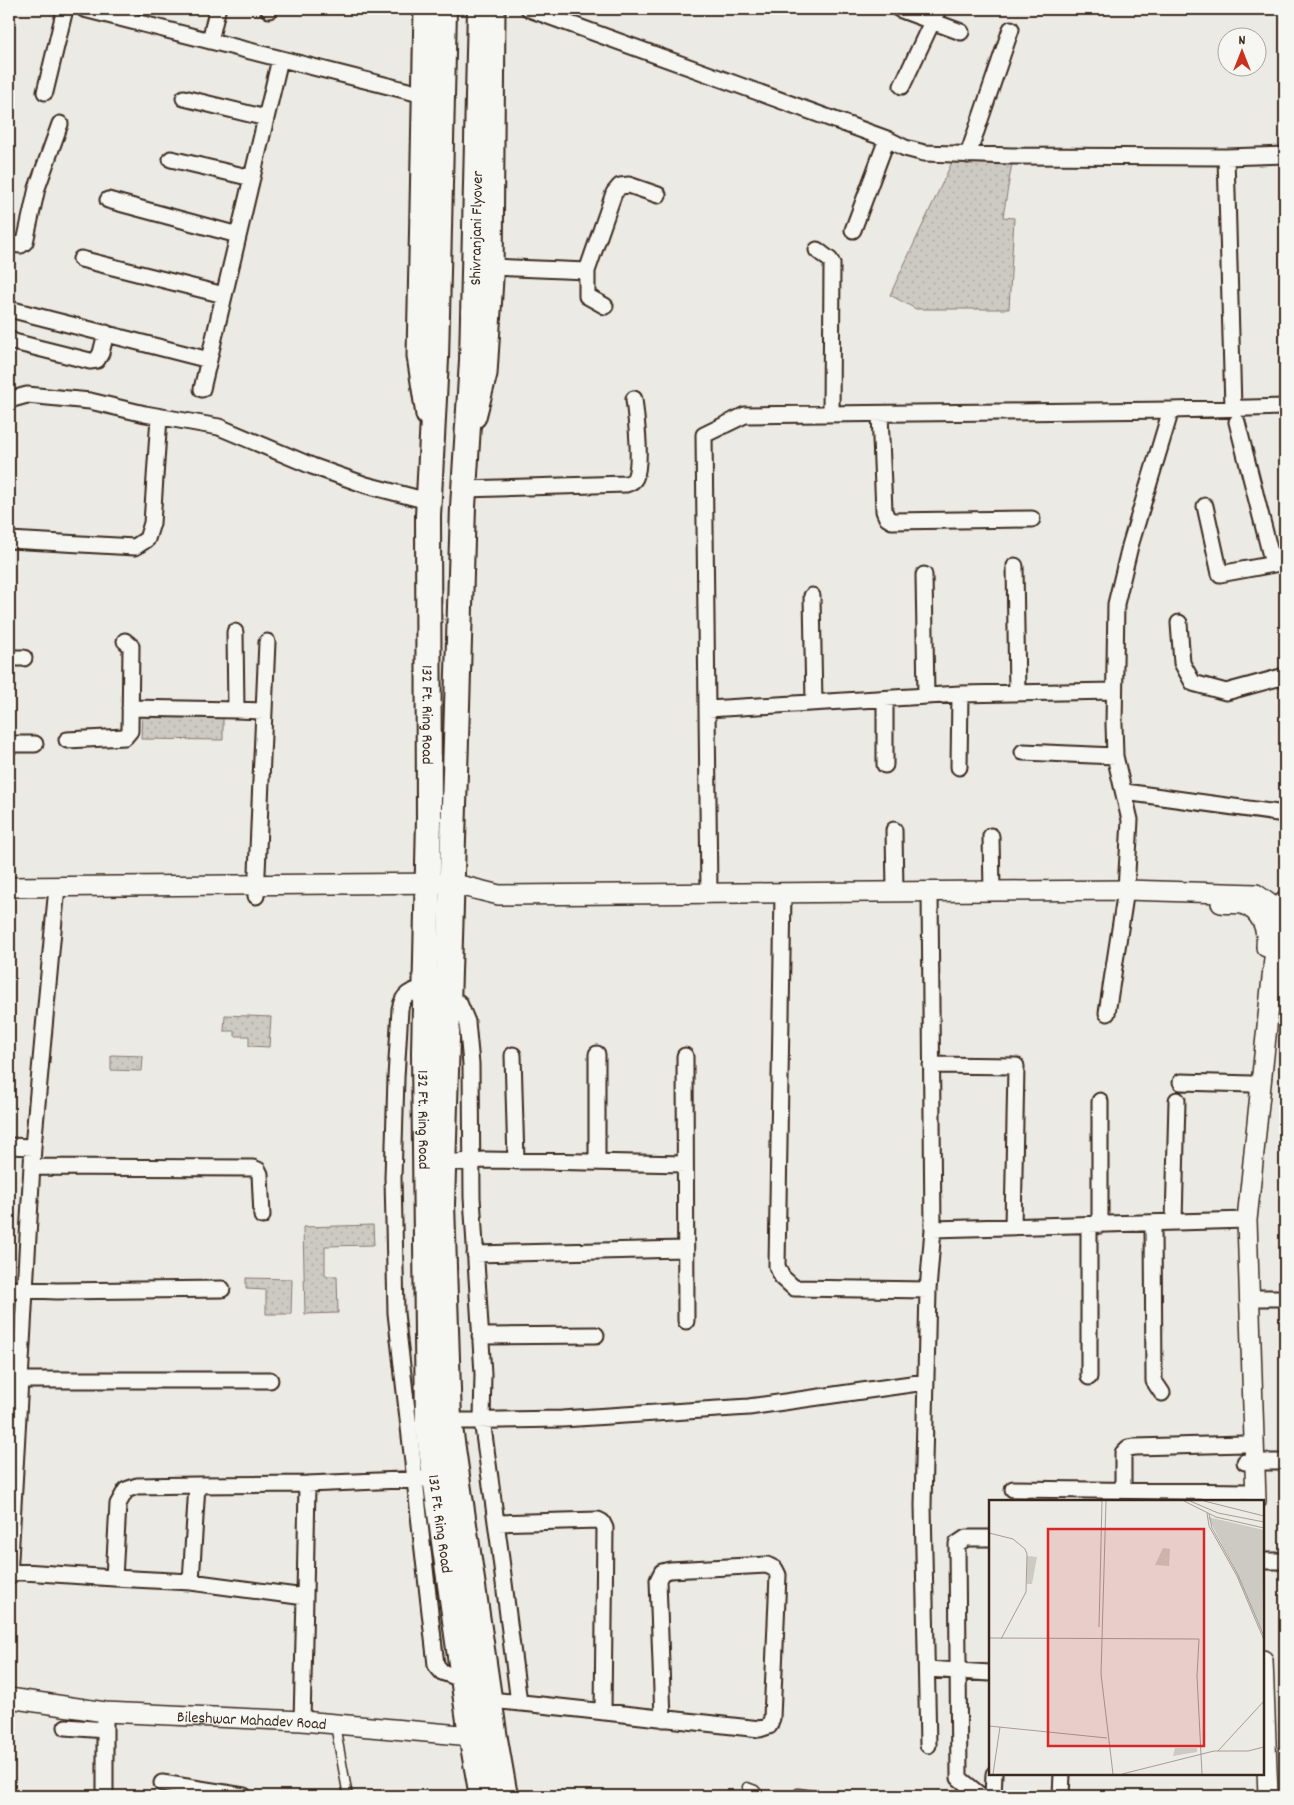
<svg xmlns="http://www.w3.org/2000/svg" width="1294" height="1805" font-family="Dekko,sans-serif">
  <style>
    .grass { fill: url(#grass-dots); stroke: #847a71 }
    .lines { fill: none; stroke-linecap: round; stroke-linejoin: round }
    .service-casing { stroke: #3b2a1e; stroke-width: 11 }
    .minor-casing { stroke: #3b2a1e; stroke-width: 19 }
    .tertiary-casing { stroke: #3b2a1e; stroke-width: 22 }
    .secondary-casing { stroke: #3b2a1e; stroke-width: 25 }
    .primary-casing { stroke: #3b2a1e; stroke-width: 28 }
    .service { stroke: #f6f6f2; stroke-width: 8 }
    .minor { stroke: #f6f6f2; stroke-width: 15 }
    .tertiary { stroke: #f6f6f2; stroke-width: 19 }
    .secondary { stroke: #f6f6f2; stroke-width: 21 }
    .primary { stroke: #f6f6f2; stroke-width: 24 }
    .labels { text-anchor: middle; stroke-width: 4.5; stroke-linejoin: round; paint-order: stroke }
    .street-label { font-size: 16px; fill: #3b2a1e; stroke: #f6f6f2 }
    .inset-road { fill: none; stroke: #a59d95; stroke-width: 1 }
    .view { fill: #d62828; fill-opacity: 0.15; stroke: #d62828; stroke-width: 2.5 }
    .inset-edge { fill: none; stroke: #3b2a1e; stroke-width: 2.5 }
  </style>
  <defs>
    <pattern id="grass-dots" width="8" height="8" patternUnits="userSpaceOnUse" patternTransform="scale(1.25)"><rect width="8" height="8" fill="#cdcac4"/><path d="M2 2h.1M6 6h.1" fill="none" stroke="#b1aea8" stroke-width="1.8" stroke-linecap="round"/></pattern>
  </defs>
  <rect width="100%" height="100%" fill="#ebeae5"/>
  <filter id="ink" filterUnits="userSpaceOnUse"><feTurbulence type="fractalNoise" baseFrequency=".02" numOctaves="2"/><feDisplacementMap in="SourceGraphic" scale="10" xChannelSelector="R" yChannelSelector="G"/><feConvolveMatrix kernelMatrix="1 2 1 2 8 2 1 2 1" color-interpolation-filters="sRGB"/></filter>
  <g filter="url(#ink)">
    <path class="grass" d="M954,158l58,5 -9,54 11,1 -5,91h-93l-26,-14z
      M142,712l81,2v26l-82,-1z
      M225,1015l46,2 -2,30 -20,-1v-10h-14v-5h-11z
      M111,1055l32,1 -1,15 -31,-1z
      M373,1225l1,20 -49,1v30h12l1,37 -33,1 -2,-87z
      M246,1278l46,1 -1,35h-25v-24l-20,-1z"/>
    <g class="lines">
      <defs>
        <path id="service" d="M335,1725l13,71
          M747,1787l8,3 5,6
          M798,1793l23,3"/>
        <path id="minor" d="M84,9l340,86
          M529,9l358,130 18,9 19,5 88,3 214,1
          M899,9l62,23
          M269,10v-1
          M210,41l7,-30
          M902,86l36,-77
          M45,92l20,-83
          M184,98l82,20
          M968,155l43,-126
          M171,159l81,19
          M108,200l130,35
          M853,230l34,-91
          M9,244l12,1 4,-3 12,-54 23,-64
          M817,250l13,10 2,4 -1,150
          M81,259l143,36
          M492,267l95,4 27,-78 6,-7 9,-1 29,10
          M587,271v25l18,10
          M9,309l200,51
          M9,339l5,3 76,19 7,-1 4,-7 5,-20
          M202,389l78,-330
          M9,400l18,-5 63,6 55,13 74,13 93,39 54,19 62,16
          M1233,408l-7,-251 59,-2
          M880,414l4,97 3,7 5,3 140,-2
          M1237,422l36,142
          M464,489l162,-5c4,-1 7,-2 9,-6 7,-15 1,-61 -1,-79
          M1205,506l15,68 65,-12
          M9,540l126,7 12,-8 5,-16 7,-106
          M1015,566l2,127
          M924,575l2,121
          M812,596l2,107
          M1179,623l3,40 11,20 33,9 59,-16
          M9,658h15
          M885,699v66
          M130,708l106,2 -1,-78
          M708,709l252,-15 154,-3
          M236,710l28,1
          M67,740l58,-3 5,-6 1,-85 -6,-5
          M9,744h26
          M1023,752l92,4
          M959,767l1,-73
          M1125,792l160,22
          M894,830l1,62
          M991,836l1,55
          M930,892l3,337
          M783,893l-6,373 5,11 12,11 134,2
          M709,894l-5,-459 41,-20 426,-5 114,-3
          M256,896l11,-254
          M1274,910l11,-12
          M425,988c-15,3 -22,6 -25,21l-4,69 -3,100 3,135 40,352 6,7 22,8
          M448,995l11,8 8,19 4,42 1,133 11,177 -1,46 18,131 19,152
          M1107,1013l19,-123 4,-70 -15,-64 -1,-32 2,-120 14,-58 41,-136
          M597,1054v108
          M513,1055l3,106
          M685,1056l1,265
          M931,1065l85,1 -3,161
          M1181,1082l71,2
          M1100,1101v124
          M9,1146l24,1
          M443,1163l42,-3 200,4
          M33,1167l220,1 5,2 2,4 2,42
          M1174,1222l3,-122
          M1153,1223l1,158 8,12
          M1089,1225v152
          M475,1254l210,-5
          M9,1289l48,2 165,-2
          M1250,1298h35
          M480,1336l116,-1
          M20,1380h250
          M449,1421l113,-2 187,-12 176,-25
          M1245,1462h40
          M197,1485l110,-1 118,-5
          M1013,1489l233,3
          M1123,1490v-37l5,-5 7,-1 109,-3
          M496,1523l102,-3 4,2 3,6 -2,184
          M1263,1561h22
          M9,1571l105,7 4,-74 8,-14 11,-4 60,-1 -6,97 -77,-4
          M9,1577l24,-430 24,-260
          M191,1582l114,15 2,-113
          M927,1669l63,4
          M490,1700l42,4 228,25 9,-3 3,-8 6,-143 -3,-6 -8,-4 -97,5 -8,2 -4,8 5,139
          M302,1721l3,-124
          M66,1727l39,3
          M928,1745l-5,-240 5,-215 5,-61 314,-9
          M162,1783l82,13
          M105,1796v-84
          M981,1796l-22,-18 -2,-234 9,-6h24
          M993,1796l1,-22
          M1061,1796l1,-22"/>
        <g id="tertiary">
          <path d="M9,887l442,-4 48,12 627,-5 130,4 15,11 7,15 -31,300 9,281"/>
          <path d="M1221,903c7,1 15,0 21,1 19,6 26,25 24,43"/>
          <path d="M1263,1660l5,136"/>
          <path id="s1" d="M9,1698l96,14 197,9 181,16"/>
        </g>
        <path id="secondary" d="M425,9l-7,347 9,59
          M475,417l11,-43 6,-95 2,-270"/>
        <g id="primary">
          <path id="s2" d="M444,9l-8,350 -8,157 1,302 -5,235 4,374 43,308 11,61"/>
          <path d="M480,9l-8,352 -9,146 -21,697 7,217 46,318 10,57"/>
        </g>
      </defs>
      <use href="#service" class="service-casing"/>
      <use href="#minor" class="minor-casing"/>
      <use href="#tertiary" class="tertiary-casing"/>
      <use href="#secondary" class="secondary-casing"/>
      <use href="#primary" class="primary-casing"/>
      <use href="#service" class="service"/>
      <use href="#minor" class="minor"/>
      <use href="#tertiary" class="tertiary"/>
      <use href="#secondary" class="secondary"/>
      <use href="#primary" class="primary"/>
    </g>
  </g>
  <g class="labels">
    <g class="street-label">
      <text transform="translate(475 228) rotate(-89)" y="6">Shivranjani Flyover</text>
      <text dy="6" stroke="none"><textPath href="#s2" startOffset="706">132 Ft. Ring Road</textPath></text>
      <text dy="6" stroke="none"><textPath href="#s2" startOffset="1111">132 Ft. Ring Road</textPath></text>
      <text dy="6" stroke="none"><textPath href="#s2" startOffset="1516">132 Ft. Ring Road</textPath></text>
      <text dy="6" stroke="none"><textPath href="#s1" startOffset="244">Bileshwar Mahadev Road</textPath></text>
    </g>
  </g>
  <g transform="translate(989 1500)">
    <rect width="275" height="275" fill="#ebeae5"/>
    <path d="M219,17l56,13 -2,101 -29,-65zM174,48l7,1 -1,17 -14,-1zM38,56l10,1 -5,27h-5zM186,248h22v4l-24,4z" fill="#cdcac4"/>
    <path class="inset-road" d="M117,1l-5,173 12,100M195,1l32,16 48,11M201,1l28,12 46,9M215,1l60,15M218,13l2,13 28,50 27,64M220,14l3,14 26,47 25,59M0,33l24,6 12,10 2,5 -1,38 -25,47M110,127l3,-126M0,138l210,1 -2,37 5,98M0,226l118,12M229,251l46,-50M4,274l7,-47M133,274l92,-23h34l16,-4"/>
    <path class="view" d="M59,29h156v217h-156z"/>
    <rect width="275" height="275" class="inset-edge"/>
  </g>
  <rect width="1294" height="1805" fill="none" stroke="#f6f6f2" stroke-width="30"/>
  <rect x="15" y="15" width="1264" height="1775" fill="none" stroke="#3b2a1e" stroke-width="2" filter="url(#ink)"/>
  <g transform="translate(1242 52)"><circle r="24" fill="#f6f6f2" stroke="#aba49d"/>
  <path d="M0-4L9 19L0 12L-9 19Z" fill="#c8321e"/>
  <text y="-8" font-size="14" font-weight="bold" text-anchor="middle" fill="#3b2a1e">N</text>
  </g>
</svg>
